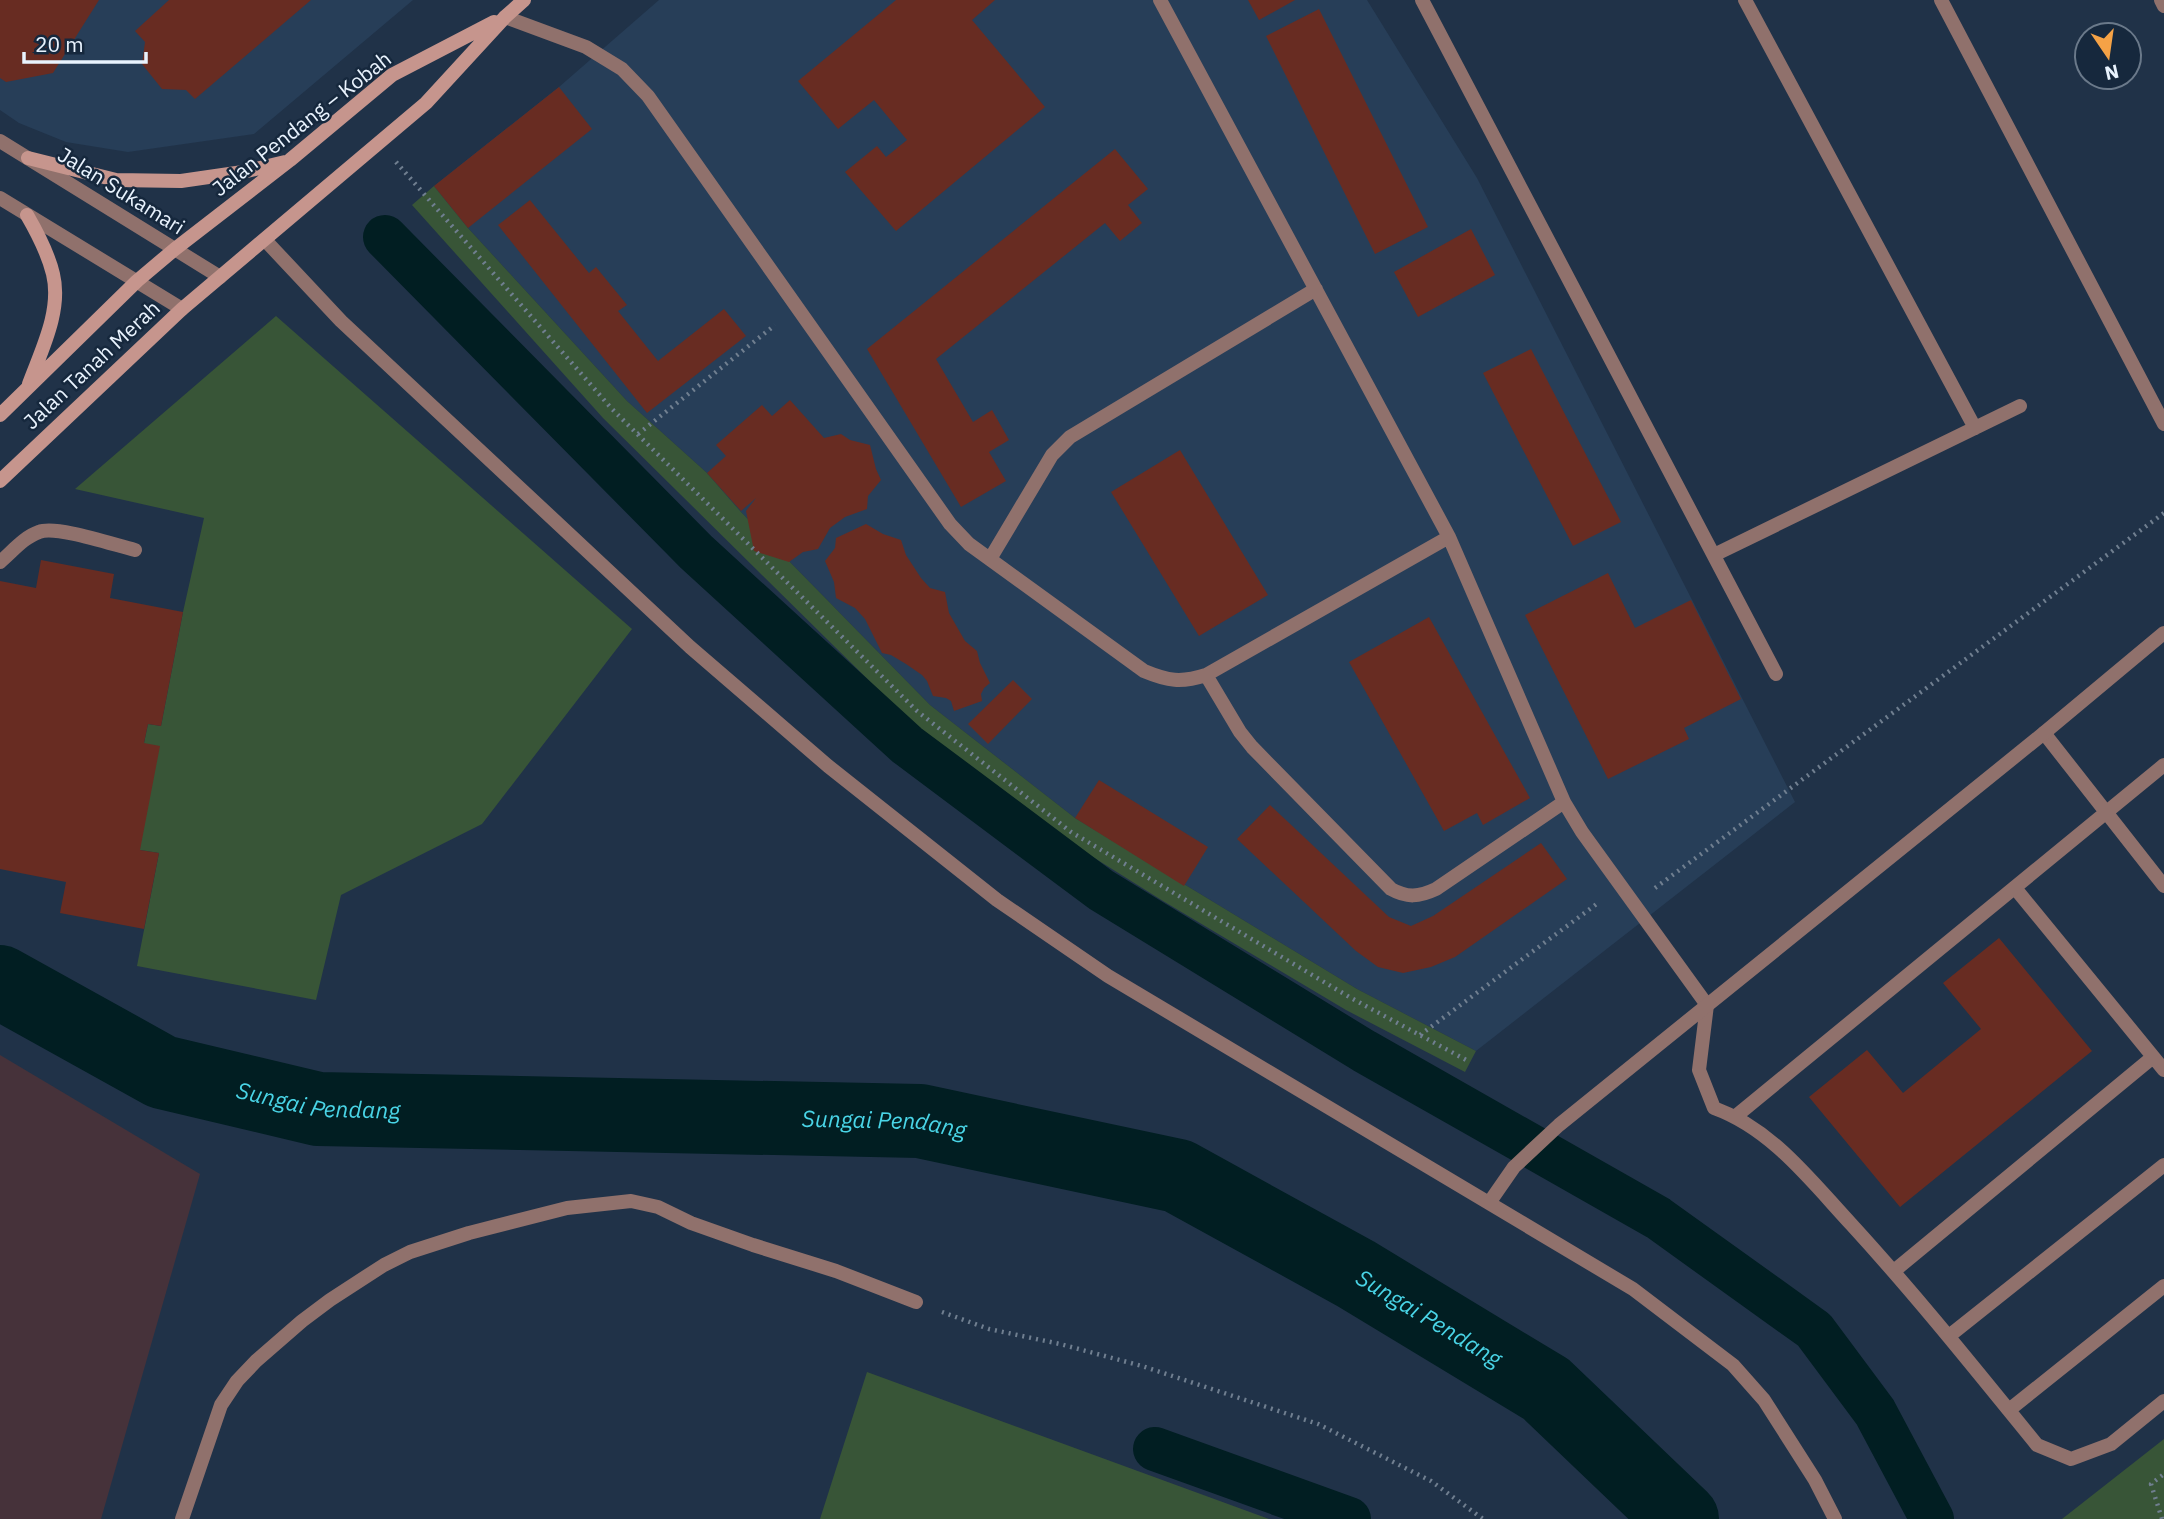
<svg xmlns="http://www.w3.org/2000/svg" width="2164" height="1519" font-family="'IBM Plex Sans',sans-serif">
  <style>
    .built { fill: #273e58 }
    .education { fill: #46323a }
    .green { fill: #385537 }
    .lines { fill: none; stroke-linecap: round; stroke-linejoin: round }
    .canal { stroke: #011e22; stroke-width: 44 }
    .river { stroke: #011e22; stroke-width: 74 }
    .building { fill: #682c22 }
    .path { stroke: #707f90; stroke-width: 4.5; stroke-dasharray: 2 5; stroke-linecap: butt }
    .service { stroke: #90716c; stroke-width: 14 }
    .minor { stroke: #90716c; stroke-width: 14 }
    .tertiary { stroke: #90716c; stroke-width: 14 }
    .secondary { stroke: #c6958d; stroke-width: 14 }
    .labels { text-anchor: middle; stroke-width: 5; stroke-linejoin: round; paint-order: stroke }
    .street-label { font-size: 21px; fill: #e9f3fe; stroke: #16283d }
    .water-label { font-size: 23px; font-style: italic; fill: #49d4e6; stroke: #16283d }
  </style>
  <rect width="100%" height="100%" fill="#203248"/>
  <path class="built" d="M0,0h413l-159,134 -126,18 -62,-10 -47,-19 -19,-13z
    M659,0h708l110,178 318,624 -319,249 -119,-62 -282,-171 -145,-113 -189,-193 -34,-39 -80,-72 -159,-173 -34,-42 125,-99z"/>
  <path class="education" d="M0,1055l200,119 -99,345h-101z"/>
  <path class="green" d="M434,186l34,42 159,173 80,72 34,39 189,193 145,113 282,171 119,62 -11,21 -119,-62 -183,-109 -102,-64 -152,-117 -306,-302 -191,-213z
    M276,316l356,313 -150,195 -141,71 -25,105 -179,-34 22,-113 -19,-3 4,-107 4,-19 13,2 22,-114 21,-94 -129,-29z
    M867,1372l402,147h-449z
    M2164,1439v80h-102z"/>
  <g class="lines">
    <path class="canal" d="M385,237l311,315 211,193 194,145 263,161 294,167 156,112 61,82 57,107
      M1155,1449l194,70"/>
    <path class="river" id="s1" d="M0,982l162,90 156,37 602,12 258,55 178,98 190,115 136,130"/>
  </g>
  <path class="building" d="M0,0h99l-46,73 -47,9 -6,-4z
    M169,0h142l-116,99 -9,-9 -24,-1 -20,-25 3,-22 -10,-11z
    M896,0h99l-23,20 73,87 -149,124 -51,-59 32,-26 9,11 21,-17 -33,-40 -36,29 -40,-48z
    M1248,0h47l-36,20z
    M1319,9l109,218 -53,27 -109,-218z
    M559,87l33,42 -124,99 -34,-42z
    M1115,149l33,40 -20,16 14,18 -22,18 -15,-18 -169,136 37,63 19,-12 17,30 -20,12 17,29 -45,26 -94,-158z
    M530,200l59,73 7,-6 31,38 -9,6 40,50 66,-52 22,27 -99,77 -149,-188z
    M1471,229l24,46 -77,42 -24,-45z
    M1531,349l90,173 -48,24 -90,-173z
    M790,400l34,38 17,-4 9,6 20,5 6,24 5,11 -13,16 -1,13 -22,8 -15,11 -12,21 -15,3 -14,10 -35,-11 -8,-40 10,-13 -15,13 -34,-38 19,-17 -10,-11 46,-40 10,11z
    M1180,450l88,145 -69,41 -88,-144z
    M866,524l17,10 18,6 5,15 15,23 9,10 15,4 4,21 16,28 12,10 3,12 10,20 -6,5 -3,6 1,7 -28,10 -3,-10 -5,-3 -13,-2 -6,-15 -5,-6 -16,-11 -15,-9 -9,-2 -17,-34 -10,-11 -19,-10 -2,-16 -9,-21 10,-13 1,-10z
    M41,560l73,14 -4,24 73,14 -22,114 -13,-2 -4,19 16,3 -20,104 19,3 -15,76 -84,-16 6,-31 -66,-13v-288l36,7z
    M1608,573l27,55 56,-28 50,99 -57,29 5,11 -81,40 -83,-164z
    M1429,617l101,181 -47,27 -6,-12 -33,18 -95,-169z
    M1013,680l19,19 -44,45 -20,-20z
    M1099,780l109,67 -24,39 -109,-68z
    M1270,805l119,112 22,9 22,-10 108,-73 26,36 -112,78 -24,10 -28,6 -25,-6 -22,-16 -119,-112z
    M1999,938l93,113 -192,156 -91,-110 58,-47 36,43 78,-64 -38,-46z"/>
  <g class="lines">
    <path class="path" d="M396,162l216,247 305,302 154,121 280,166 119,64
      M638,434l137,-109
      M1655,888l509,-375
      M1420,1035l178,-132
      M942,1312l47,17 71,15 82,22 176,58 113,57 52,38
      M2162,1519l-11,-35 13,-10"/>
    <path class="service" d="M1160,0l289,537 115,265 18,30 125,173 -8,65 15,38c58,21 97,73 137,116 65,71 125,146 186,221l34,14 40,-15 53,-43
      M1422,0l354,674
      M1745,0l230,428
      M505,17l81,30 36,22 26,27 302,428 19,20 175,127c24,10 37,12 62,4l243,-138
      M1714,555l306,-149
      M990,559l62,-104 18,-18 246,-148
      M0,562c12,-10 24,-25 39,-30 17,-7 75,13 96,18
      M1206,675l34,57 12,15 139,142c16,9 28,8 45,0l128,-87
      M2044,733l120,153
      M2015,888l149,182
      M1736,1116l428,-351
      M1894,1271l259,-214
      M1949,1336l215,-171
      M2009,1410l155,-124"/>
    <path class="minor" d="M1941,0l223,424
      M2161,0l3,6
      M265,240l76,81 349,326 138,119 169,134 111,76 525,313 100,76 31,35 51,80 20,39
      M1489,1203l25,-36 45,-42 485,-392 120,-100
      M182,1519l39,-114 16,-24 19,-20 46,-40 28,-21 54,-35 26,-13 59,-19 98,-25 64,-7 27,6 33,16 62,22 83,26 80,31"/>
    <path class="tertiary" d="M0,141l220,136
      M0,198l182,111"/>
    <path class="secondary" d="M28,158l88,22 65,1 62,-9 42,-10
      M27,215c11,19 21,38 26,59 9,37 -12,77 -24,110
      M0,415l137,-134 38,-32 115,-89 102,-85 102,-53
      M0,481l182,-172 244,-206 79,-86 19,-17"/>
  </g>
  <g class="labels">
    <g class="street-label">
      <text transform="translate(302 124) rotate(-38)" y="7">Jalan Pendang – Kobah</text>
      <text transform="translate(121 191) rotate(32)" y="7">Jalan Sukamari</text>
      <text transform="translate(92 365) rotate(-43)" y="7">Jalan Tanah Merah</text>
    </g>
    <g class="water-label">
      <text dy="8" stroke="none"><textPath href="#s1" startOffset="345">Sungai Pendang</textPath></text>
      <text dy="8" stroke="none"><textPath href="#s1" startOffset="912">Sungai Pendang</textPath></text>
      <text dy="8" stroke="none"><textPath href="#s1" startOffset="1500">Sungai Pendang</textPath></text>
    </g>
  </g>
  <g transform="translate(2108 56) rotate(167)"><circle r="33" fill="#16283d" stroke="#6a798a" stroke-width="2"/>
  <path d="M0-5L12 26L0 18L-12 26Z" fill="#f5a246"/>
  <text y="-10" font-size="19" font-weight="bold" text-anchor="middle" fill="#e9f3fe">N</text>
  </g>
  <path d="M24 52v10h122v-10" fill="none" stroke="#e9f3fe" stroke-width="3.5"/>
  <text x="35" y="52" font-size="21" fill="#e9f3fe" stroke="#16283d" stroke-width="5" paint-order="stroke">20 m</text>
</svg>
